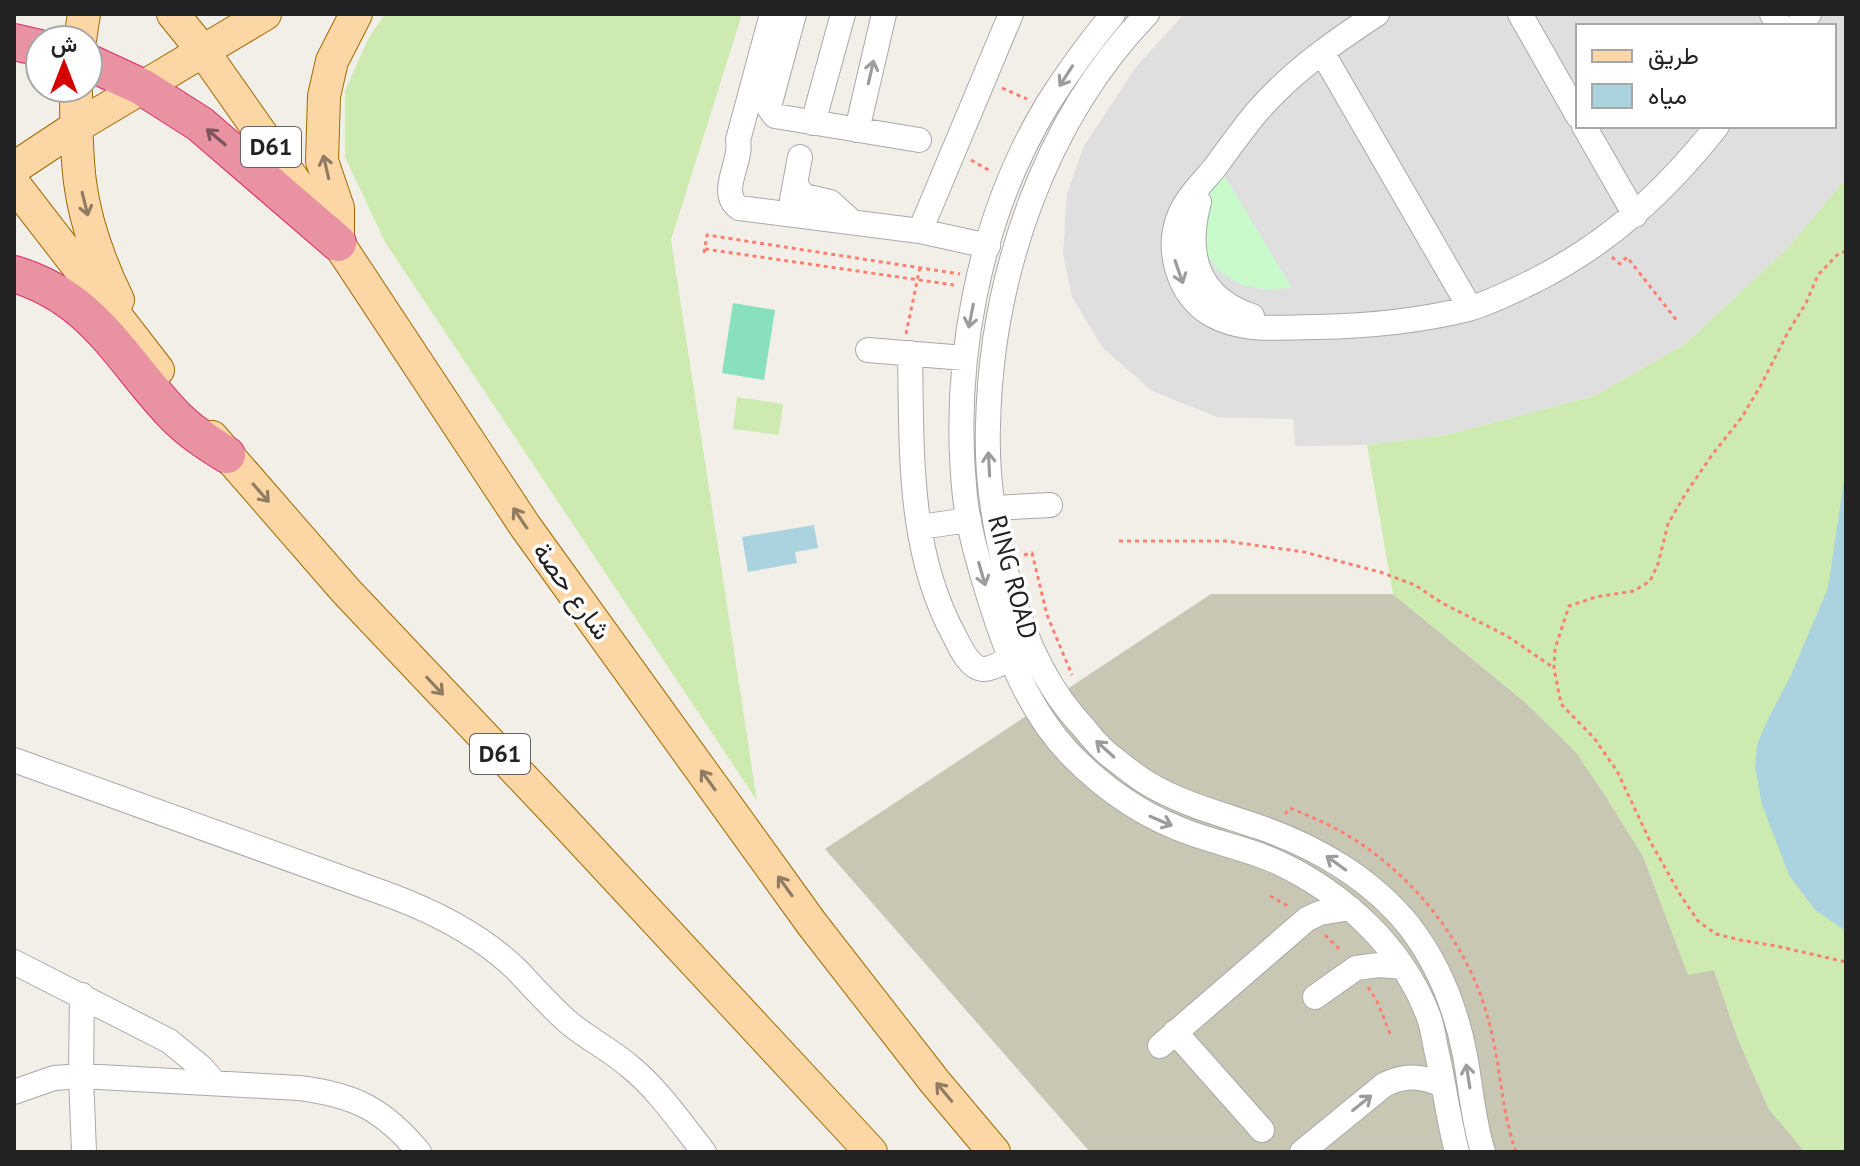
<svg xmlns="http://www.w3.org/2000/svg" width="1860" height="1166" font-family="'PT Sans',Vazirmatn,sans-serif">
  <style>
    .residential { fill: #e0dfdf; fill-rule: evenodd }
    .construction { fill: #c7c7b4 }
    .grass { fill: #cdebb0 }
    .park { fill: #c8facc }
    .pitch { fill: #88e0be }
    .water { fill: #aad3df }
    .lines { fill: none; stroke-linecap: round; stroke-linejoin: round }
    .minor-casing { stroke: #a9a9a9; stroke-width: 26 }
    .major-casing { stroke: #a06b00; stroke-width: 34 }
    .highway-casing { stroke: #dc2a67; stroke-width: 38 }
    .path { stroke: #fa8072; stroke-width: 3; stroke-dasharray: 4 4; stroke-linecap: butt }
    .minor { stroke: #fff; stroke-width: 24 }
    .major { stroke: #fcd6a4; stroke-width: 32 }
    .highway { stroke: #e892a2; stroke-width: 36 }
    .oneway { stroke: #9c9c9c }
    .oneway2 { stroke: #7b545c }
    .oneway3 { stroke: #8f7c63 }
    .labels { text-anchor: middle; stroke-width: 7; stroke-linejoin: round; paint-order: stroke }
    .shield { fill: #fff; stroke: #646464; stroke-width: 2 }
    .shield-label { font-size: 24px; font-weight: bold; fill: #222 }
    .street-label { font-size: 26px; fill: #222; stroke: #fff }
  </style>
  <rect width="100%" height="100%" fill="#f2efe9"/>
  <path class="residential" d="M1184,14h662v164l-59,71 -102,95 -91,52 -144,38 -83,11 -72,1 -2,-27 -76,-2 -65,-26 -49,-43 -31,-51 -9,-43 4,-61 17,-47 52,-79zM1578,26h256v100h-256z"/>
  <path class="construction" d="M1211,594h182l132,108 50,49 28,41 40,64 45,118 26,-4 24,69 31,70 36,43h-715l-265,-303z"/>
  <path class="grass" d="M385,14h357l-71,226 86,561 -372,-559 -40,-85v-66l23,-52z
    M1846,178v974h-41l-36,-43 -31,-70 -24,-69 -26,5 -45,-119 -40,-64 -28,-41 -50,-49 -132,-108 -26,-149 83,-11 144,-38 91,-52 102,-95z
    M737,397l46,7 -4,31 -46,-6z"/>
  <path class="park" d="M1221,170l71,118 -25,2 -28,-6 -22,-15 -11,-16 -7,-21 8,-41z"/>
  <path class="pitch" d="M733,303l42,7 -11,70 -42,-7z"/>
  <path class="water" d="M1846,466v465l-31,-21 -26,-35 -27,-70 -7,-38 2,-22 11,-26 22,-42 38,-89z
    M814,525l4,23 -23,4 2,11 -49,9 -6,-35z"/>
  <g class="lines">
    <defs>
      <path id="minor" d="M772,14l-34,126c5,22 -21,52 1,68l181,23 68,15
        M794,14l-24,89 -1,5 6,8 144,24
        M1113,14c-24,29 -46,59 -66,91 -69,115 -96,260 -82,392 4,35 15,70 25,103 17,55 40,112 80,154 35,36 76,64 123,80 28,10 59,16 86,29 65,31 123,84 149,152 4,10 6,23 8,34 8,34 12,69 21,103
        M1147,14c-104,108 -156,264 -159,412 -2,56 8,113 24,167 14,50 36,97 72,135 7,9 15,18 24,26 13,10 26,21 39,29 35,21 74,31 112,44 56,19 113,52 151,100 29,38 46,82 55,128 6,33 8,65 18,97
        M1377,14c-43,28 -87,59 -121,99 -14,17 -27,35 -40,53 -12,15 -28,30 -36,48 -15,35 -2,81 32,101 32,18 70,12 106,12 49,-1 101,-6 150,-18 22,-6 45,-18 66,-28 75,-38 131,-89 183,-155
        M1520,14l58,102
        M1772,14l8,12
        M1797,26l12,-12
        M1322,52l148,256
        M813,123l30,-109
        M1584,126l51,89
        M857,130l27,-116
        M795,184l9,12 26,6 21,19
        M792,200l8,-43
        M1199,202c-14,52 -2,96 53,114
        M920,231l91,-217
        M868,350l96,8
        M910,353c2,96 -3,197 45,284 5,10 14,30 27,32 9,1 20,-7 29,-10
        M994,508l56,-3
        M920,527l49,-7
        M14,760l378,136c45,17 90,40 125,74 17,18 33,36 51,52 19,16 41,27 60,43 30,24 52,57 76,87
        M14,962l155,79 32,26 14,16
        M82,995l-1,81 3,76
        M1315,997l41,-29 23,-3 24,2
        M1175,1032l87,98
        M1160,1046l147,-127 13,-6 30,-5
        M14,1092l40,-14 27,-2 218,12c56,7 84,21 120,64
        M1302,1152l82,-67c21,-11 38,-9 59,0"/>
      <path id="major" d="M173,14l30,37 135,192 187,283 287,398 123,158 59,70
        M80,40l4,-26
        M76,88c0,31 0,63 4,94 5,39 21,83 38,118
        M14,168l62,-41 189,-113
        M14,184l144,186
        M338,240v-32l-16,-47 2,-65 8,-35 24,-47
        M212,437l134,154 214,226 311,335"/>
      <path id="highway" d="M14,42l26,6
        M88,62l54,25 58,37 138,119
        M14,274c80,24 106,84 159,140 16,17 35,29 54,41"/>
    </defs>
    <use href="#minor" class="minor-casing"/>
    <use href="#major" class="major-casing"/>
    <use href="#highway" class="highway-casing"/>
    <path class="path" d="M1002,88l25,11
      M971,160l21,12
      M705,249l249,36
      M1846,251l-9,4 -19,20 -12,28 -19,31 -26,51 -19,32 -30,38 -26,38 -18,31 -10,40 -8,17 -16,10 -38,6 -27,9 -14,43 -1,19 7,36 33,34 23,33 33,70 31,55 17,25 18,13 24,6 36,6 70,16
      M704,253l3,-18 253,39
      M1612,257l8,7 7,-7 51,65
      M906,334l14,-67
      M1119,541h106l79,11 76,20 35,13 27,18 65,33 47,32
      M1024,555l8,-2 15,62 25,60
      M1285,814l5,-6c17,7 34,14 50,23 72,40 131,115 150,195 11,42 11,84 26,126
      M1270,896l18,10
      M1325,935l17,17
      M1368,987l9,14 14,35"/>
    <use href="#minor" class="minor"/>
    <use href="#major" class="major"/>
    <use href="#highway" class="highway"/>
  </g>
  <defs><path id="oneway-shaft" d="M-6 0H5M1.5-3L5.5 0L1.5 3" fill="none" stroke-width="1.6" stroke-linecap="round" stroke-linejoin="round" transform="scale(2)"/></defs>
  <g class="oneway">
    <use href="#oneway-shaft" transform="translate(871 72) rotate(-77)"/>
    <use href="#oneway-shaft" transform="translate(1066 76) rotate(123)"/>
    <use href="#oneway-shaft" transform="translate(1179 272) rotate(71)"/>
    <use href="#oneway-shaft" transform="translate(971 316) rotate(101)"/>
    <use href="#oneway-shaft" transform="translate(989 464) rotate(-93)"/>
    <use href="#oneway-shaft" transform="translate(982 574) rotate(74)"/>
    <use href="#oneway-shaft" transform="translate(1105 749) rotate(-138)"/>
    <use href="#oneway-shaft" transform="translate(1161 821) rotate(23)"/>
    <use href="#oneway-shaft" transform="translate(1336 863) rotate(-144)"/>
    <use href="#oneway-shaft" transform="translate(1468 1076) rotate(-99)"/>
    <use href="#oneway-shaft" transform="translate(1362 1103) rotate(-39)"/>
  </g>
  <use class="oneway2" href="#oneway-shaft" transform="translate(216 137) rotate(-140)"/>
  <g class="oneway3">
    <use href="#oneway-shaft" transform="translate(326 167) rotate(-103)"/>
    <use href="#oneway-shaft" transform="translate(85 204) rotate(76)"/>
    <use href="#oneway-shaft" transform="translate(261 493) rotate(49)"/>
    <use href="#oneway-shaft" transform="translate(520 518) rotate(-124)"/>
    <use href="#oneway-shaft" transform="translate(435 686) rotate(47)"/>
    <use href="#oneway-shaft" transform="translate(708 780) rotate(-126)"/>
    <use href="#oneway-shaft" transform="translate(785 886) rotate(-126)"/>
    <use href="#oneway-shaft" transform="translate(944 1092) rotate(-130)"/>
  </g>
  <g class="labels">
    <g class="shield">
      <rect x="241" y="127" width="60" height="40" rx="6"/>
      <rect x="470" y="734" width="60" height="40" rx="6"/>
    </g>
    <g class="shield-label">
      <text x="271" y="155">D61</text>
      <text x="500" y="762">D61</text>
    </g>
    <g class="street-label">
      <text transform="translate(1013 577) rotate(75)" y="9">RING ROAD</text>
      <text transform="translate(572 591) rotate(54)" y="9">شارع حصة</text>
    </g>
  </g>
  <rect width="1860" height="1166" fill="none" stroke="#222222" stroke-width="32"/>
  <rect x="1576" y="24" width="260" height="104" fill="#ffffff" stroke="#a7a7a7" stroke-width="2"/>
  <rect x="1592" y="50" width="40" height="12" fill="#fcd6a4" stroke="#a7a7a7" stroke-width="2"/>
  <text x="1648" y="64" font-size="24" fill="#222222">طريق</text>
  <rect x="1592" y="84" width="40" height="24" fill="#aad3df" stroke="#a7a7a7" stroke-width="2"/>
  <text x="1648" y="104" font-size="24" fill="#222222">مياه</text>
  <g transform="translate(64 64)"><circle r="38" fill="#ffffff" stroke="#a7a7a7" stroke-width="2"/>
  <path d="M0-6L14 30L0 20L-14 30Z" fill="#d40000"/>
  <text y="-12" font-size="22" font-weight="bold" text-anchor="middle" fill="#222222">ش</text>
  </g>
</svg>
